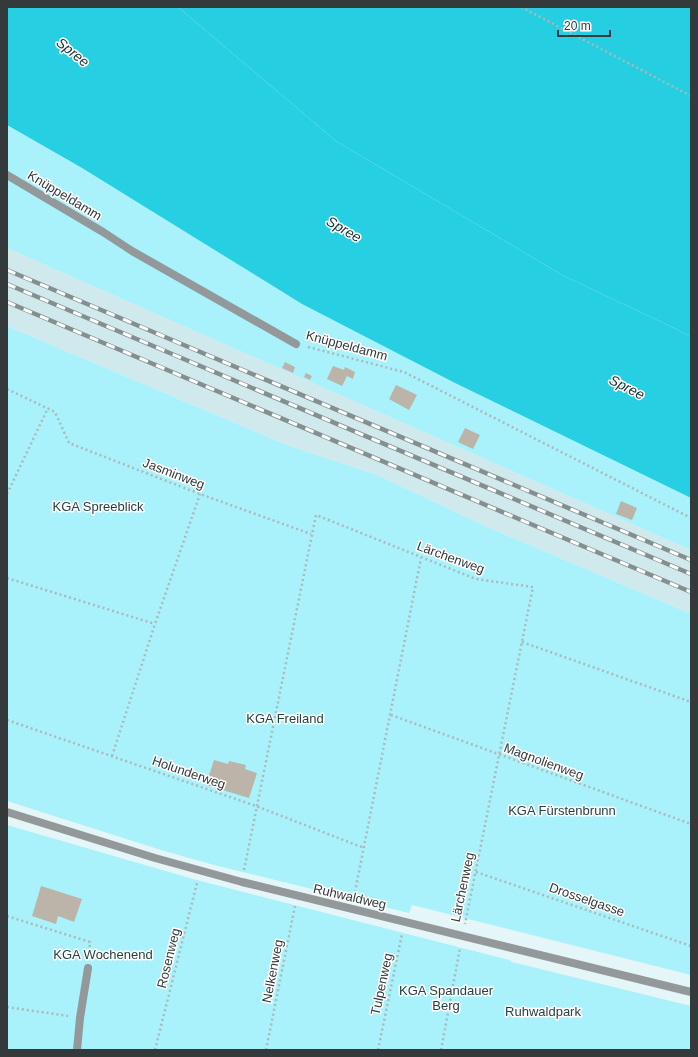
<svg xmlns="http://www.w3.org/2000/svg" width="698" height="1057" font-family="Arial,sans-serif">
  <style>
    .built { fill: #d0e9ed }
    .green { fill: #a9f1fb }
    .forest { fill: #25cee1 }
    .water { fill: #27cfe2 }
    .building { fill: #bcb4a9 }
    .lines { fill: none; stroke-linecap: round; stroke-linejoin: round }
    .path { stroke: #abb9ba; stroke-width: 2.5; stroke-dasharray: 2 3; stroke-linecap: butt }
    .lane { stroke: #93999a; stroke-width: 8 }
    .street { stroke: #93999a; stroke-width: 8 }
    .rail-casing { stroke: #848f91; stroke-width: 4.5 }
    .rail { stroke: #fff; stroke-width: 3; stroke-dasharray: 9; stroke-linecap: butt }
    .labels { text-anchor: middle; stroke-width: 3; stroke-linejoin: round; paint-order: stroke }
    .street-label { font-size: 13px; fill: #343a3b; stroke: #fff }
    .park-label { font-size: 13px; fill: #274044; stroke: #fff }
    .water-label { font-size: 14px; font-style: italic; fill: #183235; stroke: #fff }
  </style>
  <rect width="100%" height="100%" fill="#e5f6f8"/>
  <path class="built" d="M7,248l684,302v64l-206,-88 -108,-51 -88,-29 -282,-120z"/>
  <path class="green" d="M7,125l75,43 220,136 151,78 238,116v52l-684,-302z
    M7,326l282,120 88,29 108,51 206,88v361l-279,-70 -3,8 -195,-48 -53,-15 -154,-49z
    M7,825l186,54 316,81 3,2 179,44v44h-684z"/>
  <path class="forest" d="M178,7h513v330l-19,-10 -108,-51 -228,-135z"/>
  <path class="water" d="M7,7h171l158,134 228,135 108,51 19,10v161l-238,-116 -151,-78 -220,-136 -75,-43z"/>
  <path class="building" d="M285,362l10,5 -2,6 -11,-5z
    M333,366l11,4 1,-3 10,5 -2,7 -6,-3 -5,10 -15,-7z
    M306,373l6,3 -2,4 -6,-3z
    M396,385l21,10 -8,15 -20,-11z
    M465,428l15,7 -7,14 -15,-7z
    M621,501l16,7 -5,12 -16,-6z
    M214,760l14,4 1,-3 17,4 -1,4 12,4 -8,25 -43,-13z
    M41,886l41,13 -8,23 -16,-6 -2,8 -24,-8z"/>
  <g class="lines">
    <path class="path" d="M521,7l170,89
      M308,347l96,25 287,146
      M7,389l48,23 14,31 131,51 111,40
      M7,494l41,-86
      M7,578l148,46
      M522,642l169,60
      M391,715l300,109
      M7,720l249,86 108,42
      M112,756l43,-132 45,-130
      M244,870l72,-355 160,64 57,8 -68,337
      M476,872l215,74
      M354,897l67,-339
      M7,916l83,26 -1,15
      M7,1007l61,9
      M155,1050l42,-167
      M266,1050l29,-144
      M378,1050l24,-116
      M441,1050l19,-102"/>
    <path class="lane" d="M7,175l96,57 29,19 164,93
      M77,1050l3,-32 8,-50"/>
    <path class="street" d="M7,812l148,46 87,24 449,110"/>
    <defs>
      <path id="rail" d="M7,270l684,290
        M7,284l684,290
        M7,302l684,290"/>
    </defs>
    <use href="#rail" class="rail-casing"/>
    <use href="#rail" class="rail"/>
  </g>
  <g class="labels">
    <g class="street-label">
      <text transform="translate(65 195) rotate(31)" y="5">Knüppeldamm</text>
      <text transform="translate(347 345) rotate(15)" y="5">Knüppeldamm</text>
      <text transform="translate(174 473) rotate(21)" y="5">Jasminweg</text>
      <text transform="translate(451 557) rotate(20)" y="5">Lärchenweg</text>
      <text transform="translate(544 761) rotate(20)" y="5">Magnolienweg</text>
      <text transform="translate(189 772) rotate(19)" y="5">Holunderweg</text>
      <text transform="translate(462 887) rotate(-78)" y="5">Lärchenweg</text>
      <text transform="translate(350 896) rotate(13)" y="5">Ruhwaldweg</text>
      <text transform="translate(587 899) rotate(19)" y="5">Drosselgasse</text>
      <text transform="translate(168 958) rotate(-76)" y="5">Rosenweg</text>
      <text transform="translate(272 971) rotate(-79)" y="5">Nelkenweg</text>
      <text transform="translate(381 984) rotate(-78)" y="5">Tulpenweg</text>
    </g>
    <g class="park-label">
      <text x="98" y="511">KGA Spreeblick</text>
      <text x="285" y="723">KGA Freiland</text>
      <text x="562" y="815">KGA Fürstenbrunn</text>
      <text x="103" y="959">KGA Wochenend</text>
      <text x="446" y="995">KGA Spandauer<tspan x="446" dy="15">Berg</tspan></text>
      <text x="543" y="1016">Ruhwaldpark</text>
    </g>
    <g class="water-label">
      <text transform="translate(73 52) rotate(39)" y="5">Spree</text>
      <text transform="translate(344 229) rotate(30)" y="5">Spree</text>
      <text transform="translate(627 387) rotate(27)" y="5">Spree</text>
    </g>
  </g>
  <rect width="698" height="1057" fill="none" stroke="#343a3b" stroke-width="16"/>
  <path d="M558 30v6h52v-6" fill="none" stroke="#343a3b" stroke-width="2"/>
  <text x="564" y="30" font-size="12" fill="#343a3b" stroke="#ffffff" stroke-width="3" paint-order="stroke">20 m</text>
</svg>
